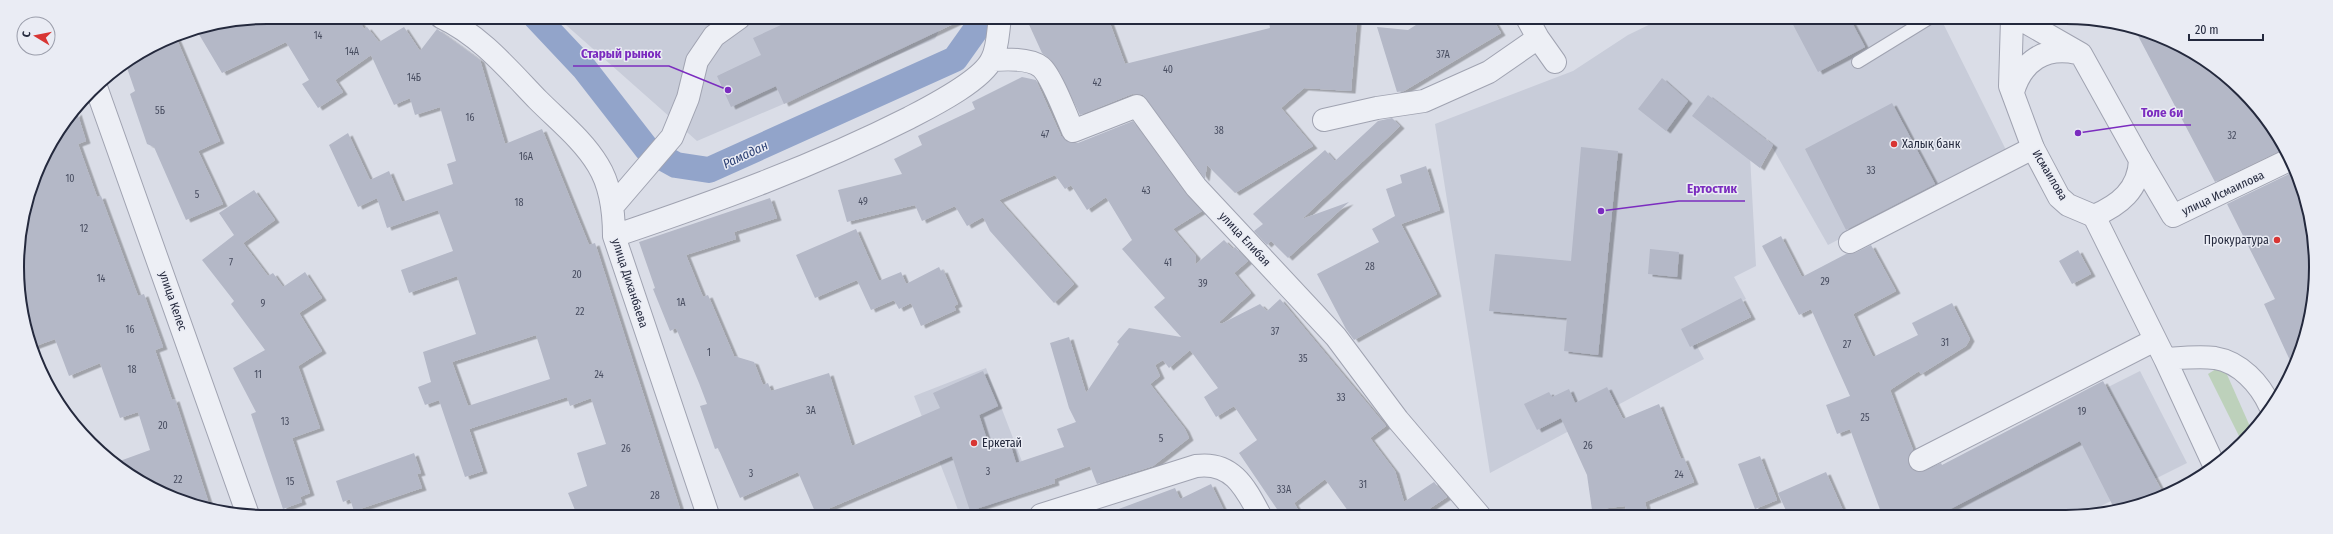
<svg xmlns="http://www.w3.org/2000/svg" width="2333" height="534" font-family="'Fira Sans Condensed',sans-serif">
  <style>
    .built { fill: #c8ccd9 }
    .green { fill: #bdd1bb }
    .lines { fill: none; stroke-linecap: round; stroke-linejoin: round }
    .canal { stroke: #92a4ca; stroke-width: 26 }
    .building { fill: #b4b8c7; fill-rule: evenodd; filter: url(#shadow) }
    .service-casing { stroke: #a0a3b1; stroke-width: 14 }
    .minor-casing { stroke: #a0a3b1; stroke-width: 24 }
    .tertiary-casing { stroke: #a0a3b1; stroke-width: 24 }
    .service { stroke: #edeff5; stroke-width: 12 }
    .minor { stroke: #edeff5; stroke-width: 22 }
    .tertiary { stroke: #edeff5; stroke-width: 22 }
    .poi-dot { fill: #d83533; stroke: #eaecf4; stroke-width: 1.5 }
    .labels { text-anchor: middle; stroke-width: 3; stroke-linejoin: round; paint-order: stroke }
    .number-label { font-size: 10px; fill: #484d60 }
    .poi-label { font-size: 12px; fill: #24293d; stroke: #eaecf4; text-anchor: start }
    .street-label { font-size: 12px; fill: #24293d; stroke: #eaecf4 }
    .water-label { font-size: 13px; font-style: italic; fill: #2b4074; stroke: #eaecf4 }
    .rim { fill: none; stroke: #24293d; stroke-width: 2 }
    .leader { fill: none; stroke: #7b2cbf; stroke-width: 1.5 }
    .callout-dot { fill: #7b2cbf; stroke: #eaecf4; stroke-width: 1.5 }
    .callout-label { font-size: 13px; text-anchor: middle; font-weight: bold; fill: #7b2cbf; stroke: #eaecf4; stroke-width: 3; stroke-linejoin: round; paint-order: stroke }
  </style>
  <defs>
    <filter id="shadow"><feDropShadow dx="4.5" dy="2.5" stdDeviation="0" flood-color="#0004"/></filter>
  </defs>
  <rect width="100%" height="100%" fill="#dadde7"/>
  <path class="built" d="M557,17l388,1 -10,21 -238,102z
    M1661,19h280l66,133 -179,93 -61,-107 -17,18 6,110 -22,11 12,22 -58,30 16,30 -214,114 -55,-349 138,-53 55,-36z
    M986,368l47,122 -63,25h-10l-46,-119z
    M2140,371l47,92 -104,52h-149l-17,-32z"/>
  <path class="green" d="M2216,369l9,1 27,61 -9,13 -35,-70z"/>
  <g class="lines">
    <path class="canal" d="M536,17l48,51 63,81 29,16 33,5 246,-111 27,-38 -1,-3"/>
  </g>
  <path class="building" d="M267,17h90l7,12 3,-2 12,15 25,-15 16,24 17,-22 43,31 25,84 37,-15 47,116 6,-2 87,272h-105l-9,-22 19,-7 -10,-33 29,-9 -15,-46 -21,8 -3,-9 -98,32 14,42 -18,6 -26,-77 -14,5 -7,-18 13,-5 -8,-30 53,-18 -19,-58 -48,17 -8,-23 52,-19 -15,-41 -51,18 -10,-30 -19,9 -29,-62 19,-12 22,47 19,-9 13,31 51,-18 -6,-20 9,-3 -16,-54 -25,8 -5,-17 -16,7 -23,-50 -36,25 8,12 -25,16 -16,-24 7,-4 -23,-38 -64,31 -25,-42zM536,335l14,44 -82,27 -16,-44z
    M796,18h170l-182,86 -8,-18 -45,21 -14,-31 44,-21 -8,-17z
    M1026,18h82l17,46 145,-36 -1,-6 21,-1v-3l67,3 -6,70 -47,-3 -23,20 32,38 -78,47 -28,-28 -2,14 -62,-84 -11,-1 -52,21 -20,-42 -10,-14 -8,-6z
    M1427,18h65l9,15 -97,58 -7,1 -20,-65 31,3z
    M1790,19h60l15,28 -47,25z
    M2136,32l55,19 73,64 18,35 -67,32z
    M175,35l45,106 -22,10 25,53 -37,16 -32,-73 -7,-3 -17,-50 5,-3 -9,-26z
    M1022,77l14,3 25,56 10,7h7l55,-22 53,73 16,17 -29,18 23,27 -1,9 29,-25 9,9 2,-2 13,14 -14,12 17,20 -32,29 2,2 39,-20 7,7 13,-12 106,127 -16,12 25,33 9,31 30,-20 13,15 -27,18h-69l-26,-36 -31,24 7,12h-20l-42,-62 18,-13 -23,-34 -18,11 -12,-20 14,-9 -28,-38 -21,18 -6,-8 -8,5 5,11 -10,8 35,45 4,9 -36,28 -56,18 -7,-18 -36,13 1,4 -85,28 -18,-55 -136,58 -18,-42 -58,26 -22,-50 -3,1 -15,-43 7,-2 -8,-21 -23,-55 -6,3 -17,-42 2,-1 -16,-46 131,-44 7,20 -43,14 2,7 -50,16 17,42 5,-2 26,61 20,6 9,23 5,-2 3,8 58,-18 23,73 88,-38 -7,-15 50,-22 15,35 -19,9 11,34 20,-6 6,20 48,-16 -7,-18 19,-7 -7,-14 -19,-65 19,-6 17,56 33,-49 -2,-2 12,-14 52,9 -27,-30 11,-9 -43,-49 10,-9 -26,-43 -19,13 -16,-25 -6,4 -10,-14 -56,25 75,84 -20,19 -64,-72 -7,-14 -16,9 -12,-20 -33,15 -7,-16 -68,17 -9,-32 64,-16 -8,-15 28,-14 -4,-9 57,-27 -3,-7z
    M1662,78l26,23 -22,30 -28,-22z
    M1708,95l65,50 -13,23 -68,-52z
    M1892,103l43,81 -89,46 -41,-81z
    M77,112l9,29 -8,3 19,53 4,-1 37,100 6,-2 19,53 -8,3 17,50 3,-1 35,108 -68,-23 -25,-22 33,-12 -12,-38 -18,6 -20,-55 -31,13 -14,-37 -22,8 -7,-15 -8,-82 25,-94z
    M1392,118l8,8 -98,93 47,-17 -61,56 -17,-17 -4,4 -13,-14 9,-7 -10,-10 72,-64 10,11 43,-40z
    M1581,147l37,4 -20,204 -34,-4 3,-33 -78,-7 6,-57 76,7z
    M1426,166l14,44 -39,14 36,70 -83,46 -8,-11 -29,-55 62,-32 -7,-13 23,-13 -9,-27 16,-6 -2,-8z
    M2293,172l15,31 6,97 -21,67 -29,-63 11,-5 -48,-95z
    M254,190l21,30 -32,23 25,33 5,-3 10,14 22,-15 17,26 -23,15 23,38 -24,15 22,62 -28,10 18,55 -10,4 2,5 -19,7 -32,-95 5,-2 -23,-44 32,-18 -34,-46 3,-3 -32,-41 32,-25 -15,-22z
    M856,229l23,52 22,-9 5,12 33,-17 2,4 2,-1 15,34 -4,2 2,4 -35,16 -10,-23 -12,6 -5,-9 -23,10 -14,-30 -42,18 -19,-43z
    M1781,236l21,41 44,-23 9,-1 16,-8 25,46 -43,23 20,43 45,-22 -6,-12 40,-20 18,36 -4,7 -45,28 -2,-3 -29,19 23,60 -5,10 5,10 7,2 21,-9 1,2 161,-84 61,114 -49,15 -35,-69 -141,74h-57l-32,-86 -13,5 -11,-29 24,-9 -39,-87 -12,6 -37,-69z
    M1650,249l29,3 -2,25 -29,-3z
    M2078,250l13,24 -19,10 -13,-23z
    M1741,298l10,19 -61,30 -9,-18z
    M1607,387l16,32 36,-15 22,55 3,-1 10,24 -49,20 3,13h-22l-1,-9 -33,4 -5,-35 -26,-57 -24,12 -13,-26 25,-12 3,5 17,-8 6,14z
    M414,453l7,20 -4,1 5,14 -68,23 -4,-12 -7,3 -7,-21z
    M1760,456l17,44 -22,9 -17,-45z
    M1826,472l19,43h-57l-10,-22z
    M1211,484l15,31h-118v-2l67,-25 5,11z"/>
  <g class="lines">
    <defs>
      <path id="service" d="M1858,62l70,-43"/>
      <path id="minor" d="M441,17c39,18 68,53 97,83 21,21 45,40 60,65 13,21 16,47 16,71l94,279
        M1527,18l11,20 17,24
        M992,60c14,-1 38,-2 49,7 10,8 26,50 32,64l64,-25 59,81 140,150 62,83 81,95
        M96,87l152,428
        M1324,120l53,-12 47,-7 65,-29 49,-34
        M2140,160l33,56 114,-55
        M612,207l60,-70 16,-39 9,-37 17,-25 25,-18
        M2094,216l71,143 49,106
        M614,236c101,-34 200,-70 295,-118 21,-11 73,-37 83,-59 6,-11 6,-29 8,-41
        M1850,242l183,-94
        M2165,359c16,-1 34,-3 50,-1 25,4 45,26 55,48
        M1920,460l235,-120
        M1041,515l155,-49c36,-5 49,21 64,49"/>
      <path id="tertiary" d="M2012,19l-2,67 23,62 26,49 9,8 26,11c25,-11 45,-26 46,-56l-59,-106 -61,-35
        M2013,92c9,-31 32,-46 64,-39"/>
    </defs>
    <use href="#service" class="service-casing"/>
    <use href="#minor" class="minor-casing"/>
    <use href="#tertiary" class="tertiary-casing"/>
    <use href="#service" class="service"/>
    <use href="#minor" class="minor"/>
    <use href="#tertiary" class="tertiary"/>
  </g>
  <g class="poi-dot">
    <circle cx="1894" cy="144" r="4"/>
    <circle cx="2277" cy="240" r="4"/>
    <circle cx="974" cy="443" r="4"/>
  </g>
  <g class="labels">
    <g class="number-label">
      <text x="318" y="39">14</text>
      <text x="352" y="55">14А</text>
      <text x="1443" y="58">37А</text>
      <text x="1168" y="73">40</text>
      <text x="414" y="81">14Б</text>
      <text x="1097" y="86">42</text>
      <text x="160" y="114">5Б</text>
      <text x="470" y="121">16</text>
      <text x="1219" y="134">38</text>
      <text x="1045" y="138">47</text>
      <text x="2232" y="139">32</text>
      <text x="526" y="160">16А</text>
      <text x="1871" y="174">33</text>
      <text x="70" y="182">10</text>
      <text x="1146" y="194">43</text>
      <text x="197" y="198">5</text>
      <text x="863" y="205">49</text>
      <text x="519" y="206">18</text>
      <text x="84" y="232">12</text>
      <text x="231" y="266">7</text>
      <text x="1168" y="266">41</text>
      <text x="1370" y="270">28</text>
      <text x="577" y="278">20</text>
      <text x="101" y="282">14</text>
      <text x="1825" y="285">29</text>
      <text x="1203" y="287">39</text>
      <text x="681" y="306">1А</text>
      <text x="263" y="307">9</text>
      <text x="580" y="315">22</text>
      <text x="130" y="333">16</text>
      <text x="1275" y="335">37</text>
      <text x="1945" y="346">31</text>
      <text x="1847" y="348">27</text>
      <text x="709" y="356">1</text>
      <text x="1303" y="362">35</text>
      <text x="132" y="373">18</text>
      <text x="258" y="378">11</text>
      <text x="599" y="378">24</text>
      <text x="1341" y="401">33</text>
      <text x="811" y="414">3А</text>
      <text x="2082" y="415">19</text>
      <text x="1865" y="421">25</text>
      <text x="285" y="425">13</text>
      <text x="163" y="429">20</text>
      <text x="1161" y="442">5</text>
      <text x="1588" y="449">26</text>
      <text x="626" y="452">26</text>
      <text x="988" y="475">3</text>
      <text x="751" y="477">3</text>
      <text x="1679" y="478">24</text>
      <text x="178" y="483">22</text>
      <text x="290" y="485">15</text>
      <text x="1363" y="488">31</text>
      <text x="1284" y="493">33А</text>
      <text x="655" y="499">28</text>
    </g>
    <g class="poi-label">
      <text x="1902" y="148">Халық банк</text>
      <text x="2269" y="244" text-anchor="end">Прокуратура</text>
      <text x="982" y="447">Еркетай</text>
    </g>
    <g class="street-label">
      <text transform="translate(2050 175) rotate(59)" y="4">Исмаилова</text>
      <text transform="translate(2223 193) rotate(-25)" y="4">улица Исмаилова</text>
      <text transform="translate(1245 239) rotate(47)" y="4">улица Елибая</text>
      <text transform="translate(630 283) rotate(72)" y="4">улица Диханбаева</text>
      <text transform="translate(173 301) rotate(71)" y="4">улица Келес</text>
    </g>
    <g class="water-label">
      <text transform="translate(745 154) rotate(-25)" y="5">Рамадан</text>
    </g>
  </g>
  <path d="M0 0H2333V534H0ZM267 24H2066A243 243 0 0 1 2309 267V267A243 243 0 0 1 2066 510H267A243 243 0 0 1 24 267V267A243 243 0 0 1 267 24Z" fill="#eaecf4" fill-rule="evenodd"/>
  <path class="rim" d="M267 24H2066A243 243 0 0 1 2309 267V267A243 243 0 0 1 2066 510H267A243 243 0 0 1 24 267V267A243 243 0 0 1 267 24Z"/>
  <path class="leader" d="M728 90L669 66H573M2078 133L2132 125H2191M1601 211L1679 201H1745"/>
  <g class="callout-dot">
    <circle cx="728" cy="90" r="4"/>
    <circle cx="2078" cy="133" r="4"/>
    <circle cx="1601" cy="211" r="4"/>
  </g>
  <g class="callout-label">
    <text x="621" y="58">Старый рынок</text>
    <text x="2162" y="117">Толе би</text>
    <text x="1712" y="193">Ертостик</text>
  </g>
  <g transform="translate(36 36) rotate(280)"><circle r="19" fill="#eaecf4" stroke="#9b9eab"/>
  <path d="M0-3L7 15L0 10L-7 15Z" fill="#d83533"/>
  <text y="-6" font-size="11" font-weight="bold" text-anchor="middle" fill="#24293d">С</text>
  </g>
  <path d="M2189 34v6h74v-6" fill="none" stroke="#24293d" stroke-width="2"/>
  <text x="2195" y="34" font-size="12" fill="#24293d" stroke="#eaecf4" stroke-width="3" paint-order="stroke">20 m</text>
</svg>
